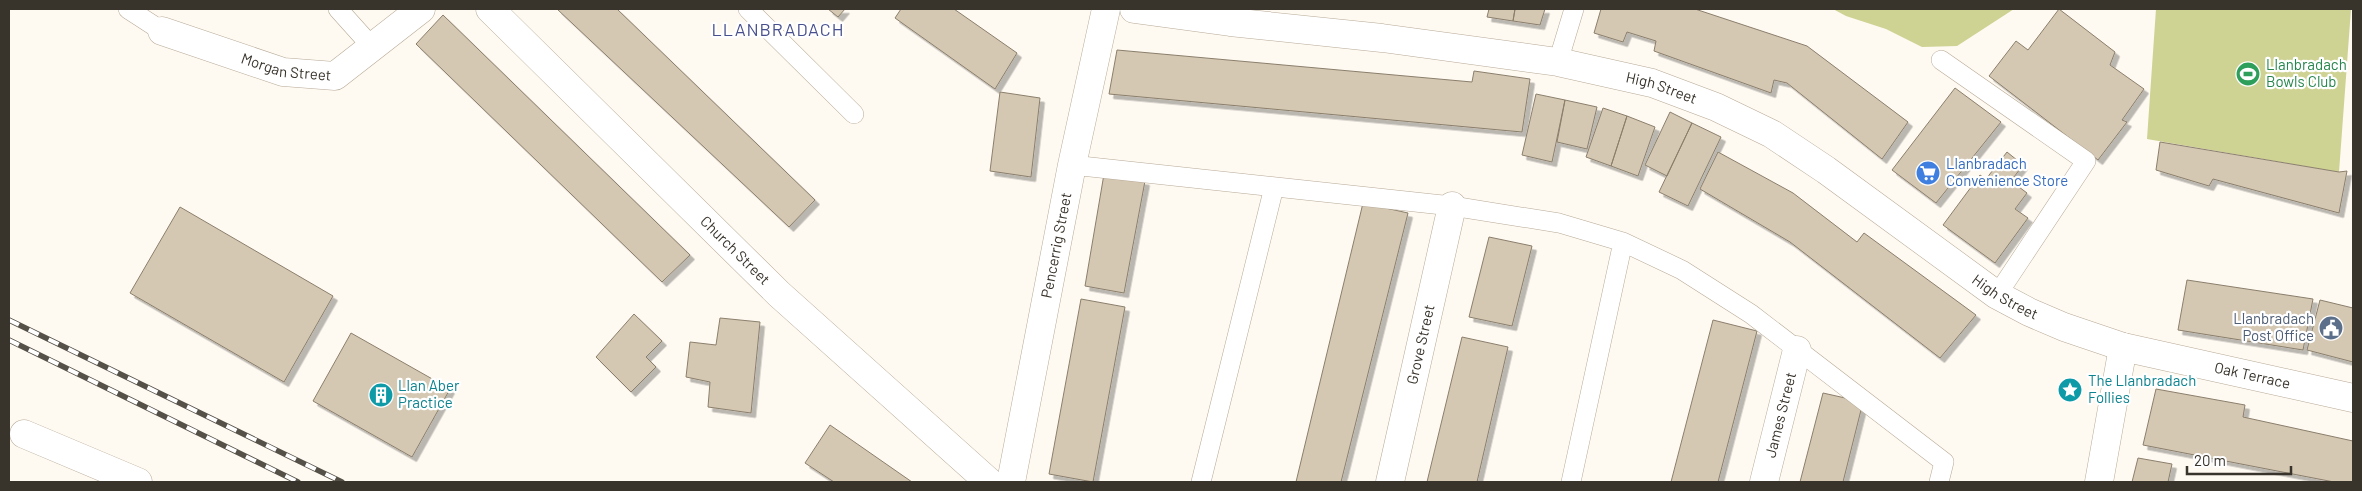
<svg xmlns="http://www.w3.org/2000/svg" width="2362" height="491" font-family="Barlow,sans-serif">
  <style>
    .green { fill: #ced292 }
    .building { fill: #d4c8b3; stroke: #8b7f6c; filter: url(#shadow) }
    .lines { fill: none; stroke-linecap: round; stroke-linejoin: round }
    .lane-casing { stroke: #b7aa97; stroke-width: 20 }
    .street-casing { stroke: #b7aa97; stroke-width: 29 }
    .secondary-casing { stroke: #b7aa97; stroke-width: 29 }
    .lane { stroke: #fff; stroke-width: 19 }
    .street { stroke: #fff; stroke-width: 28 }
    .secondary { stroke: #fff; stroke-width: 28 }
    .rail-casing { stroke: #555048; stroke-width: 5.5 }
    .rail { stroke: #fff; stroke-width: 4; stroke-dasharray: 11; stroke-linecap: butt }
    .labels { text-anchor: middle; stroke-width: 4.5; stroke-linejoin: round; paint-order: stroke }
    .street-label { font-size: 15px; fill: #38332b; stroke: #fff }
    .leisure-label { font-size: 15px; fill: #27864d; stroke: #fff; text-anchor: start }
    .shop-label { font-size: 15px; fill: #366cbe; stroke: #fff; text-anchor: start }
    .service-label { font-size: 15px; fill: #4e5e75; stroke: #fff; text-anchor: end }
    .culture-label { font-size: 15px; fill: #0d838f; stroke: #fff; text-anchor: start }
    .quarter-label { font-size: 18px; letter-spacing: 1px; fill: #484f8d; stroke: #fff }
  </style>
  <defs>
    <filter id="shadow"><feDropShadow dx="4.5" dy="4.5" stdDeviation="0" flood-color="#0004"/></filter>
  </defs>
  <rect width="100%" height="100%" fill="#fef9f1"/>
  <path class="green" d="M1833,9h181l-57,37 -35,1 -36,-18 -40,-13z
    M2156,9h195l-12,163 -192,-33z"/>
  <path class="building" d="M557,9h60l198,191 -26,27z
    M828,9h17l-7,8z
    M901,9h53l63,44 -22,36 -100,-71z
    M1489,9h26l-2,12 -26,-4z
    M1515,9h30l-5,16 -27,-4z
    M1601,9h94l112,37 101,76 -26,37 -95,-76 -13,-3 -3,13 -117,-42 2,-10 -29,-9 -4,10 -29,-9z
    M2059,9l56,43 -5,13 34,24 -22,31 5,2 -29,38 -109,-84 27,-35 12,9z
    M443,15l247,240 -28,27 -246,-238z
    M1117,50l355,32 2,-11 56,8 -8,53 -413,-38z
    M1955,88l46,34 -65,81 -44,-33z
    M1000,92l40,6 -9,79 -41,-6z
    M1536,94l29,6 -13,62 -30,-7z
    M1565,100l32,7 -10,42 -30,-7z
    M1603,108l24,8 -16,50 -25,-9z
    M1670,112l22,11 -25,53 -22,-11z
    M1627,116l28,11 -17,49 -27,-10z
    M1692,123l29,14 -33,69 -29,-14z
    M2160,142l179,30 8,-1 -8,42 -126,-34 -4,7 -53,-16z
    M1718,152l75,41 64,49 7,-9 112,82 -36,43 -150,-116 -90,-53z
    M2007,152l16,13 -12,16 16,12 -12,16 13,9 -33,45 -52,-38 37,-50 6,4z
    M1104,174l41,7 -21,112 -39,-7z
    M1363,203l45,10 -67,269h-45z
    M180,207l153,89 -49,86 -154,-89z
    M1489,237l43,9 -20,80 -43,-9z
    M2187,280l126,19 -10,51 -125,-20z
    M1081,299l44,8 -32,175 -44,-8z
    M2320,300l33,8v54l-46,-12z
    M634,314l28,27 -16,16 10,10 -25,25 -35,-35z
    M720,318l40,4 -9,91 -43,-6 2,-25 -24,-5 4,-35 26,3z
    M1713,320l44,11 -39,151h-47z
    M351,333l99,56 -38,68 -99,-56z
    M1462,337l46,10 -31,135h-50z
    M2156,389l89,16 -2,12 110,24v41h-19l-191,-37z
    M1823,393l40,9 -20,80h-43z
    M830,425l82,57h-78l-29,-19z
    M2138,458l34,6 -4,18h-36z"/>
  <g class="lines">
    <defs>
      <path id="lane" d="M128,9l34,22
        M338,9l35,39
        M748,9l106,105
        M1941,60l145,101 -89,134
        M1558,62l16,-53
        M1072,165l380,41 107,17 64,19 59,28 69,44 193,148 -5,20
        M1201,482l73,-295
        M1571,482l52,-240"/>
      <g id="street">
        <path id="s1" d="M490,9l289,285 210,188"/>
        <path id="s2" d="M162,31l121,41 52,4 86,-67"/>
        <path d="M24,434l114,48"/>
        <path id="s3" d="M1011,482l61,-317 34,-156"/>
        <path id="s4" d="M1390,482l62,-276"/>
        <path id="s5" d="M1764,482l33,-132"/>
        <path d="M2099,482l24,-135"/>
      </g>
      <g id="secondary">
        <path id="s6" d="M1134,9l96,13 152,16 176,24 94,21 64,24 56,27 54,36 171,125 32,17 35,15 59,20 230,51"/>
      </g>
    </defs>
    <use href="#lane" class="lane-casing"/>
    <use href="#street" class="street-casing"/>
    <use href="#secondary" class="secondary-casing"/>
    <use href="#lane" class="lane"/>
    <use href="#street" class="street"/>
    <use href="#secondary" class="secondary"/>
    <defs>
      <path id="rail" d="M9,320l333,162
        M9,340l289,142"/>
    </defs>
    <use href="#rail" class="rail-casing"/>
    <use href="#rail" class="rail"/>
  </g>
  <defs>
    <symbol id="stadium-disc" viewBox="-11 -11 22 22"><circle r="9.5" fill="#2e9e5b" stroke="#fff"/><path d="M0-5a6.5 5 0 1 0 0 10a6.5 5 0 1 0 0-10ZM-3.5-1.8h7v3.6h-7Z" fill="#fff"/></symbol>
    <symbol id="supermarket-disc" viewBox="-11 -11 22 22"><circle r="9.5" fill="#3f7fe0" stroke="#fff"/><path d="M-6-5.5h2.5l.6 2H6L4.5 2H-2.5L-4.4-4H-6ZM-1.5 3.2a1.3 1.3 0 1 0 .1 0ZM3 3.2a1.3 1.3 0 1 0 .1 0Z" fill="#fff"/></symbol>
    <symbol id="civic-disc" viewBox="-11 -11 22 22"><circle r="9.5" fill="#5c6f8a" stroke="#fff"/><path d="M-.6-6.5H3V-4.5H.6V-3L4-1V1h2V6H-6V1h2V-1L-.6-3ZM-1.2 2.5V6h2.4V2.5Z" fill="#fff"/></symbol>
    <symbol id="sight-disc" viewBox="-11 -11 22 22"><circle r="9.5" fill="#0f9aa8" stroke="#fff"/><path d="M0-6L1.8-2.2L6-1.7L2.9 1.2L3.7 5.4L0 3.3L-3.7 5.4L-2.9 1.2L-6-1.7L-1.8-2.2Z" fill="#fff"/></symbol>
    <symbol id="building-disc" viewBox="-11 -11 22 22"><circle r="9.5" fill="#0f9aa8" stroke="#fff"/><path d="M-4-6H4V6H1V3H-1V6H-4ZM-2.5-4.3h1.7v1.8h-1.7ZM.8-4.3h1.7v1.8H.8ZM-2.5-1h1.7V.8h-1.7ZM.8-1h1.7V.8H.8Z" fill="#fff"/></symbol>
  </defs>
  <g fill-rule="evenodd">
    <use href="#stadium-disc" x="2234" y="60" width="28" height="28"/>
    <use href="#supermarket-disc" x="1914" y="159" width="28" height="28"/>
    <use href="#civic-disc" x="2317" y="314" width="28" height="28"/>
    <use href="#sight-disc" x="2056" y="376" width="28" height="28"/>
    <use href="#building-disc" x="367" y="381" width="28" height="28"/>
  </g>
  <g class="labels">
    <g class="street-label">
      <text dy="5" stroke="none"><textPath href="#s2" startOffset="130">Morgan Street</textPath></text>
      <text dy="5" stroke="none"><textPath href="#s6" startOffset="534">High Street</textPath></text>
      <text dy="5" stroke="none"><textPath href="#s3" startOffset="241">Pencerrig Street</textPath></text>
      <text dy="5" stroke="none"><textPath href="#s1" startOffset="344">Church Street</textPath></text>
      <text dy="5" stroke="none"><textPath href="#s6" startOffset="939">High Street</textPath></text>
      <text dy="5" stroke="none"><textPath href="#s4" startOffset="141">Grove Street</textPath></text>
      <text dy="5" stroke="none"><textPath href="#s6" startOffset="1200">Oak Terrace</textPath></text>
      <text dy="5" stroke="none"><textPath href="#s5" startOffset="69">James Street</textPath></text>
    </g>
    <g class="leisure-label">
      <text x="2266" y="70">Llanbradach<tspan x="2266" dy="17">Bowls Club</tspan></text>
    </g>
    <g class="shop-label">
      <text x="1946" y="169">Llanbradach<tspan x="1946" dy="17">Convenience Store</tspan></text>
    </g>
    <g class="service-label">
      <text x="2314" y="324">Llanbradach<tspan x="2314" dy="17">Post Office</tspan></text>
    </g>
    <g class="culture-label">
      <text x="2088" y="386">The Llanbradach<tspan x="2088" dy="17">Follies</tspan></text>
      <text x="398" y="391">Llan Aber<tspan x="398" dy="17">Practice</tspan></text>
    </g>
    <g class="quarter-label">
      <text x="778" y="36">LLANBRADACH</text>
    </g>
  </g>
  <rect width="2362" height="491" fill="none" stroke="#38332b" stroke-width="20"/>
  <path d="M2187 466v8h104v-8" fill="none" stroke="#38332b" stroke-width="2.5"/>
  <text x="2194" y="466" font-size="15" fill="#38332b" stroke="#ffffff" stroke-width="4" paint-order="stroke">20 m</text>
</svg>
